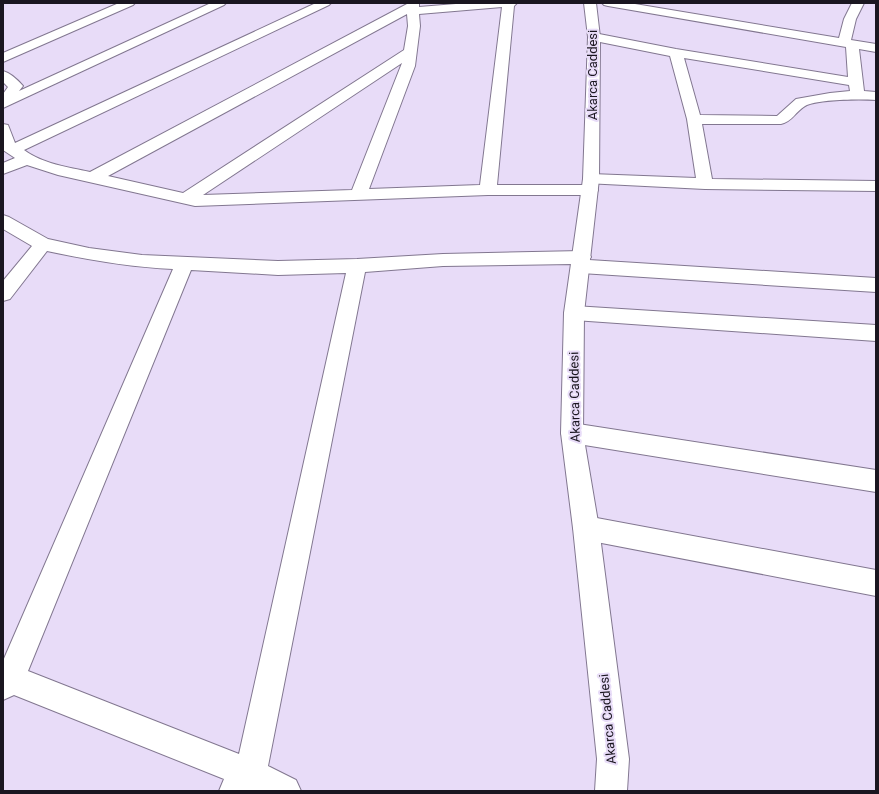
<svg xmlns="http://www.w3.org/2000/svg" width="879" height="794" font-family="Roboto,sans-serif">
  <style>
    .lines { fill: none; stroke-linecap: round; stroke-linejoin: round }
    .street-casing { stroke: #827790; stroke-width: 2 }
    .secondary-casing { stroke: #827790; stroke-width: 2 }
    .street { fill: #fff; fill-rule: evenodd }
    .secondary { fill: #fff; fill-rule: evenodd }
    .labels { text-anchor: middle; stroke-width: 4; stroke-linejoin: round; paint-order: stroke }
    .street-label { font-size: 13px; fill: #1a1620; stroke: #e8dcf8 }
  </style>
  <rect width="100%" height="100%" fill="#e8dcf8"/>
  <g class="lines">
    <defs>
      <path id="street" d="M119,3h16l-2,2 -130,57v-9z
        M211,3h15l-2,2 -221,103v-14l5,-7 -5,-5v-11c7,2 15,9 20,15l-4,5z
        M316,3h15l-2,2 -305,145c19,14 44,17 66,22l317,-168v-1h12v4l49,-4h49l-3,3 -17,179h93l6,1 2,4 -2,4 -6,1h-102l-293,11 -137,-31 -31,-10 -24,9v-11l12,-5 -12,-8v-26l5,1 7,18zM502,7l-22,178 -111,4 46,-123 5,-40 -1,-12zM407,14l1,12 -4,24 -221,143 -75,-17zM402,63l-50,127 -149,5z
        M602,3h27l210,35 5,-19 8,-16h12l-8,16 -5,21 25,4v8l-17,-3 5,42 12,1v8c-15,-1 -58,-1 -71,6 -9,5 -13,16 -24,18h-79l10,55 164,2v10l-171,-2 -120,-6 -2,-4 2,-4 6,-1 105,4 -9,-59 -17,-63 -80,-16 -2,-3 2,-3 4,-1 82,16 172,28 -2,-30 -238,-41 -4,-1zM684,58l165,27 1,6 -20,2 -34,6 -19,17 -77,-1z
        M3,215l6,2 39,22 41,9 53,7 136,6 79,-2 86,-5 139,-3 6,1 3,5 -2,3 287,18v14l-295,-19 -7,-2 -2,-5 1,-2 -130,2 -78,6 -97,494 28,14 5,11h-82l5,-12 -210,-84 -11,5v-39l170,-392c-43,-2 -84,-9 -126,-18l-37,48 -7,2v-20l29,-35 -29,-17zM191,270l87,5 68,-2 -107,481 -211,-83z
        M574,306l302,19v16l-302,-21 -7,-2 -3,-5 3,-5z
        M572,423l304,47v22l-304,-49 -8,-3 -3,-7 3,-7z
        M586,516l290,54v26l-290,-56 -9,-3 -4,-9 4,-9z"/>
      <path id="secondary" d="M584,3h12l4,34 -1,142 -15,134 -1,120 16,95 30,231 -2,32h-32l2,-32 -24,-231 -12,-95 3,-120 19,-134 5,-142z"/>
    </defs>
    <use href="#street" class="street-casing"/>
    <use href="#secondary" class="secondary-casing"/>
    <use href="#street" class="street"/>
    <use href="#secondary" class="secondary"/>
  </g>
  <g class="labels">
    <g class="street-label">
      <text transform="translate(592 75) rotate(-90)" y="5">Akarca Caddesi</text>
      <text transform="translate(574 397) rotate(-91)" y="5">Akarca Caddesi</text>
      <text transform="translate(607 719) rotate(-95)" y="5">Akarca Caddesi</text>
    </g>
  </g>
  <rect width="879" height="794" fill="none" stroke="#1a1620" stroke-width="8"/>
</svg>
